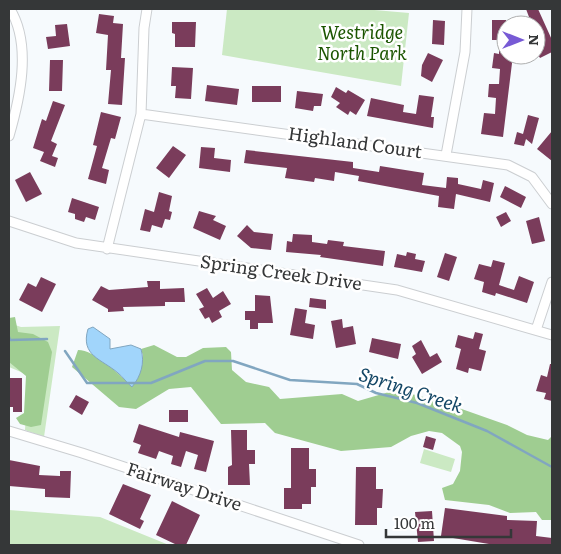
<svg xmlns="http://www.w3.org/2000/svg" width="561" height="554" font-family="Literata,serif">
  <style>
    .green { fill: #cbe9c3 }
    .forest { fill: #9fcd91 }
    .water { fill: #a1d5fb; stroke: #81a6c0 }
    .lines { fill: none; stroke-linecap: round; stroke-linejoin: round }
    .stream { stroke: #81a6c0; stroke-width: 2.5 }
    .building { fill: #7a3c5b }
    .street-casing { stroke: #cbced1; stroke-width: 11 }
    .street { stroke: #fff; stroke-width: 9 }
    .labels { text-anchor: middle; stroke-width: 5; stroke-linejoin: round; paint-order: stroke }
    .park-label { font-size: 18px; font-style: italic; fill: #1b5500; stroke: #fff }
    .street-label { font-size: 18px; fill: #353738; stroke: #fff }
    .water-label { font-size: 19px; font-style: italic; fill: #144766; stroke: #fff }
  </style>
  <rect width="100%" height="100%" fill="#f6fafd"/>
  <path class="green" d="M227,9h136l46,4 -8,73 -179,-31z
    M9,323l12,4 39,-1 -16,111 -19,-7 3,-55 -19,-8z
    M424,449l31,10 -4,13 -31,-9z
    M9,510l91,7 69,28h-160z"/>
  <path class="forest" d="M15,317l3,15 15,2 15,8 4,10 -11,73 -10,2 -11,-3 -4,-6 8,-5 2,-37 -17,-14v-44z
    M154,345l23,12h9l17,-9 23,-1 5,5 1,18 14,12 23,5 11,12 62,-5 16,7 38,-11 43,11 68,24 20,10 21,5 4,-4v84h-10l-6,-8 -26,1 -21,-8 -44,-5 -3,-12 11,-4 7,-13 2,-19 -2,-6 -18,-13 -13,-2 -18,5 -20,11 -50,4 -66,-18 -10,-10 -44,1 -30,-37 -22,2 -33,20 -17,-2 -47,-40 6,-17c17,0 41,24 54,37l11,-31 -2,-7z"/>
  <path class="water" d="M93,327l17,12v10l21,-4 10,4c4,14 0,27 -9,38 -5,-4 -9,-10 -14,-14 -16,-14 -38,-17 -30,-44z"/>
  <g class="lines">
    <path class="stream" d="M9,337l1,3 37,-1
      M65,351l22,32h64l54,-22h28l57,19 67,4 19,9 41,10 70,28 65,36"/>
  </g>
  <path class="building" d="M526,9h12l14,31v12l-12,6 -4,-7v-10l2,-1 -2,-15h-4z
    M99,14l15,2 -1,7 10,1 -2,34h4l-3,47 -14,-1 3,-34h-5l2,-35 -12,-2z
    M433,20l12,1 -1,24 -12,-1z
    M492,20h14v35h7l-10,82 -22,-3 3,-21 11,1 1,-16 -8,-1 1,-13h10l1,-15 -8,-1 2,-15 5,1v-14h-7z
    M172,22h24l-1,25h-20v-13l-3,-1z
    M67,24l3,22 -22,3 -2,-12 10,-1 -1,-11z
    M428,53l15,7 -11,22 -11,-6 1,-11z
    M50,60h13l-1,31h-13z
    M172,67l21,1 -2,31 -16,-1 1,-12h-5z
    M207,85l32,4 -2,16 -32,-4z
    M252,86h29v16h-29z
    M336,87l10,6 2,-3 17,10 -9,15 -6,-4 -2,4 -12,-8 4,-4 -9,-6z
    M297,91l26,3 -2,12h-7l-1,5 -18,-3z
    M419,95l15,2 -3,20h3l-1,11 -66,-12 4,-18 33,7 -1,7 13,2z
    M53,101l12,4 -14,36 6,3 -5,12 6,2 -3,9 -15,-6 4,-9 -11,-4 9,-29 4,2z
    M101,112l20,5 -6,22 -4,-1 -9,30 7,2 -3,14 -18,-5 9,-33 -4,-1z
    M528,115l11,3 -7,26 -6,-5 -2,7 -10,-2 3,-12 6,2z
    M552,131v30l-15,-12z
    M173,146l13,9 -17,23 -13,-10z
    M201,147l14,1 -1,10 17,2 -1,12 -31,-4z
    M246,150l107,12v6l26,4 1,-6 44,7 -2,12 24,3 1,-11 11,1v6l23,5 2,-9 11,3 -4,19 -34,-8 -2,15 -16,-2 1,-11 -81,-15 1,-5 -24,-4 -1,9 -19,-3 -1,4 -29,-4 2,-10 -43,-5z
    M30,172l12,22 -16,8 -11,-22z
    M505,186l21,11 -5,11 -21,-11z
    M159,192l13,4 -3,15 3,1 -2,8 -5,-1 -3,9 -10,-3 -2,7 -10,-2 5,-21 9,3z
    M72,198l27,9 -4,13 -9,-3 -2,5 -9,-3v-5l-7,-2z
    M199,211l17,5 -3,4 13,6 -6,14 -27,-12z
    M506,212l5,9 -10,6 -5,-10z
    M539,217l6,24 -13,3 -6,-23z
    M247,225l7,7 19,2 -2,16 -20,-2 -14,-12z
    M293,234l19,1v7l15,2 1,-4 16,2 -1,4 42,5 -2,15 -63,-9 1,-2 -35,-3 1,-11 5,1z
    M407,252l9,2 -1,5 10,2 -3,11 -28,-5 3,-13 9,2z
    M445,253l12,4 -8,24 -12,-4z
    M493,260l12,3 -6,22 15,5 5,-14 15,6 -7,21 -31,-10 -1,3 -13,-4 2,-10 -10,-3 5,-15 12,3z
    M41,277l15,7 -14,28 -23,-12 9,-17 8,4z
    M147,281h13v8l24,-1 1,14h-20v4l-42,1 1,4 -16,1v-3l-16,-9 9,-14 8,4 39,-3z
    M207,288l6,10 10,-7 8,13 -12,7 3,6 -10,6 -3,-6 -4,2 -6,-10 5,-2 -8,-13z
    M255,295l15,1 3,27h-15v6h-8v-9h-5v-9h10z
    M310,298l16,2v9l-17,-2z
    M295,308l12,2 -2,13 10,2 -2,14 -23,-4z
    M342,319l1,9 10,-2 3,18 -20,4 -5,-27z
    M475,332l8,2 -4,15 7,2 -5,20 -12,-3 -1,5 -12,-4 5,-20 -6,-2 3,-12 15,4z
    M372,338l29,6 -3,15 -29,-7z
    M421,340l9,17 7,-4 5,9 -20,12 -10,-17 4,-3 -4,-8z
    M550,364h2v37l-8,-2 2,-6 -10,-2 5,-16 6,2z
    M9,378h13v34h-9v-5h-4z
    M76,395l13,7 -7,13 -13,-8z
    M169,410h19v12h-19z
    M139,424l40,13 1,-5 34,9 -8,31 -12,-3 4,-14 -12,-4 -5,16 -10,-3 2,-8 -14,-5 -3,8 -18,-6 3,-8 -8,-3z
    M231,430h16v20h8v14h-6l1,21h-22v-18l4,-2z
    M426,436l10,3 -3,11 -10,-3z
    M291,448h18v21h7v18h-5v17h-9v5h-18v-21h7z
    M9,460l31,6 -1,9 21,1v-5h11l-1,27 -25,-1v-8l-36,-3z
    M356,467h20v22h7l-1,19h-5v17h-22z
    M123,484l28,11 -11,24 4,2 -4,8 -31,-15z
    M172,501l28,14 -14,30h-9l-21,-10z
    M445,508l62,8v4l30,1 -1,15 16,2v7h-57l-54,-9z
    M432,511l2,30 -16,1 -3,-30z"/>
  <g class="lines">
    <defs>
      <path id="street" d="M141,114l367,51 24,12 20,27
        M9,136c11,-38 23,-91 1,-127
        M446,155l19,-103 2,-43
        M9,221l67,22 321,47 155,45
        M107,249l34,-135 3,-86 3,-19
        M536,330l16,-48
        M9,431l73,22 277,92"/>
    </defs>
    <use href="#street" class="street-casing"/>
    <use href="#street" class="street"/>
  </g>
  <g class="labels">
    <g class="park-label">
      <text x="362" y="39">Westridge<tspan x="362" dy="21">North Park</tspan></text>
    </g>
    <g class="street-label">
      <text transform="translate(355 143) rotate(8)" y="6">Highland Court</text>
      <text transform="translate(281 273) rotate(8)" y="6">Spring Creek Drive</text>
      <text transform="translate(184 487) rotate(18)" y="6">Fairway Drive</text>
    </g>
    <g class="water-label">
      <text transform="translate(411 390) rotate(18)" y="7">Spring Creek</text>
    </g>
  </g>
  <rect width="561" height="554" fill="none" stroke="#353738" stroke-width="20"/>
  <g transform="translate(521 40) rotate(90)"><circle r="24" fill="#ffffff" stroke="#aeafaf"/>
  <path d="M0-4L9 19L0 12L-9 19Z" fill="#775ad5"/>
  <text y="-8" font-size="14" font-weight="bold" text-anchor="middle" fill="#353738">N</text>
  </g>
  <path d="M386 529v8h125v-8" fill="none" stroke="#353738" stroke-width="2.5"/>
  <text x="394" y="529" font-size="15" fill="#353738" stroke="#ffffff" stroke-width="4" paint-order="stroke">100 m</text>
</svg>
